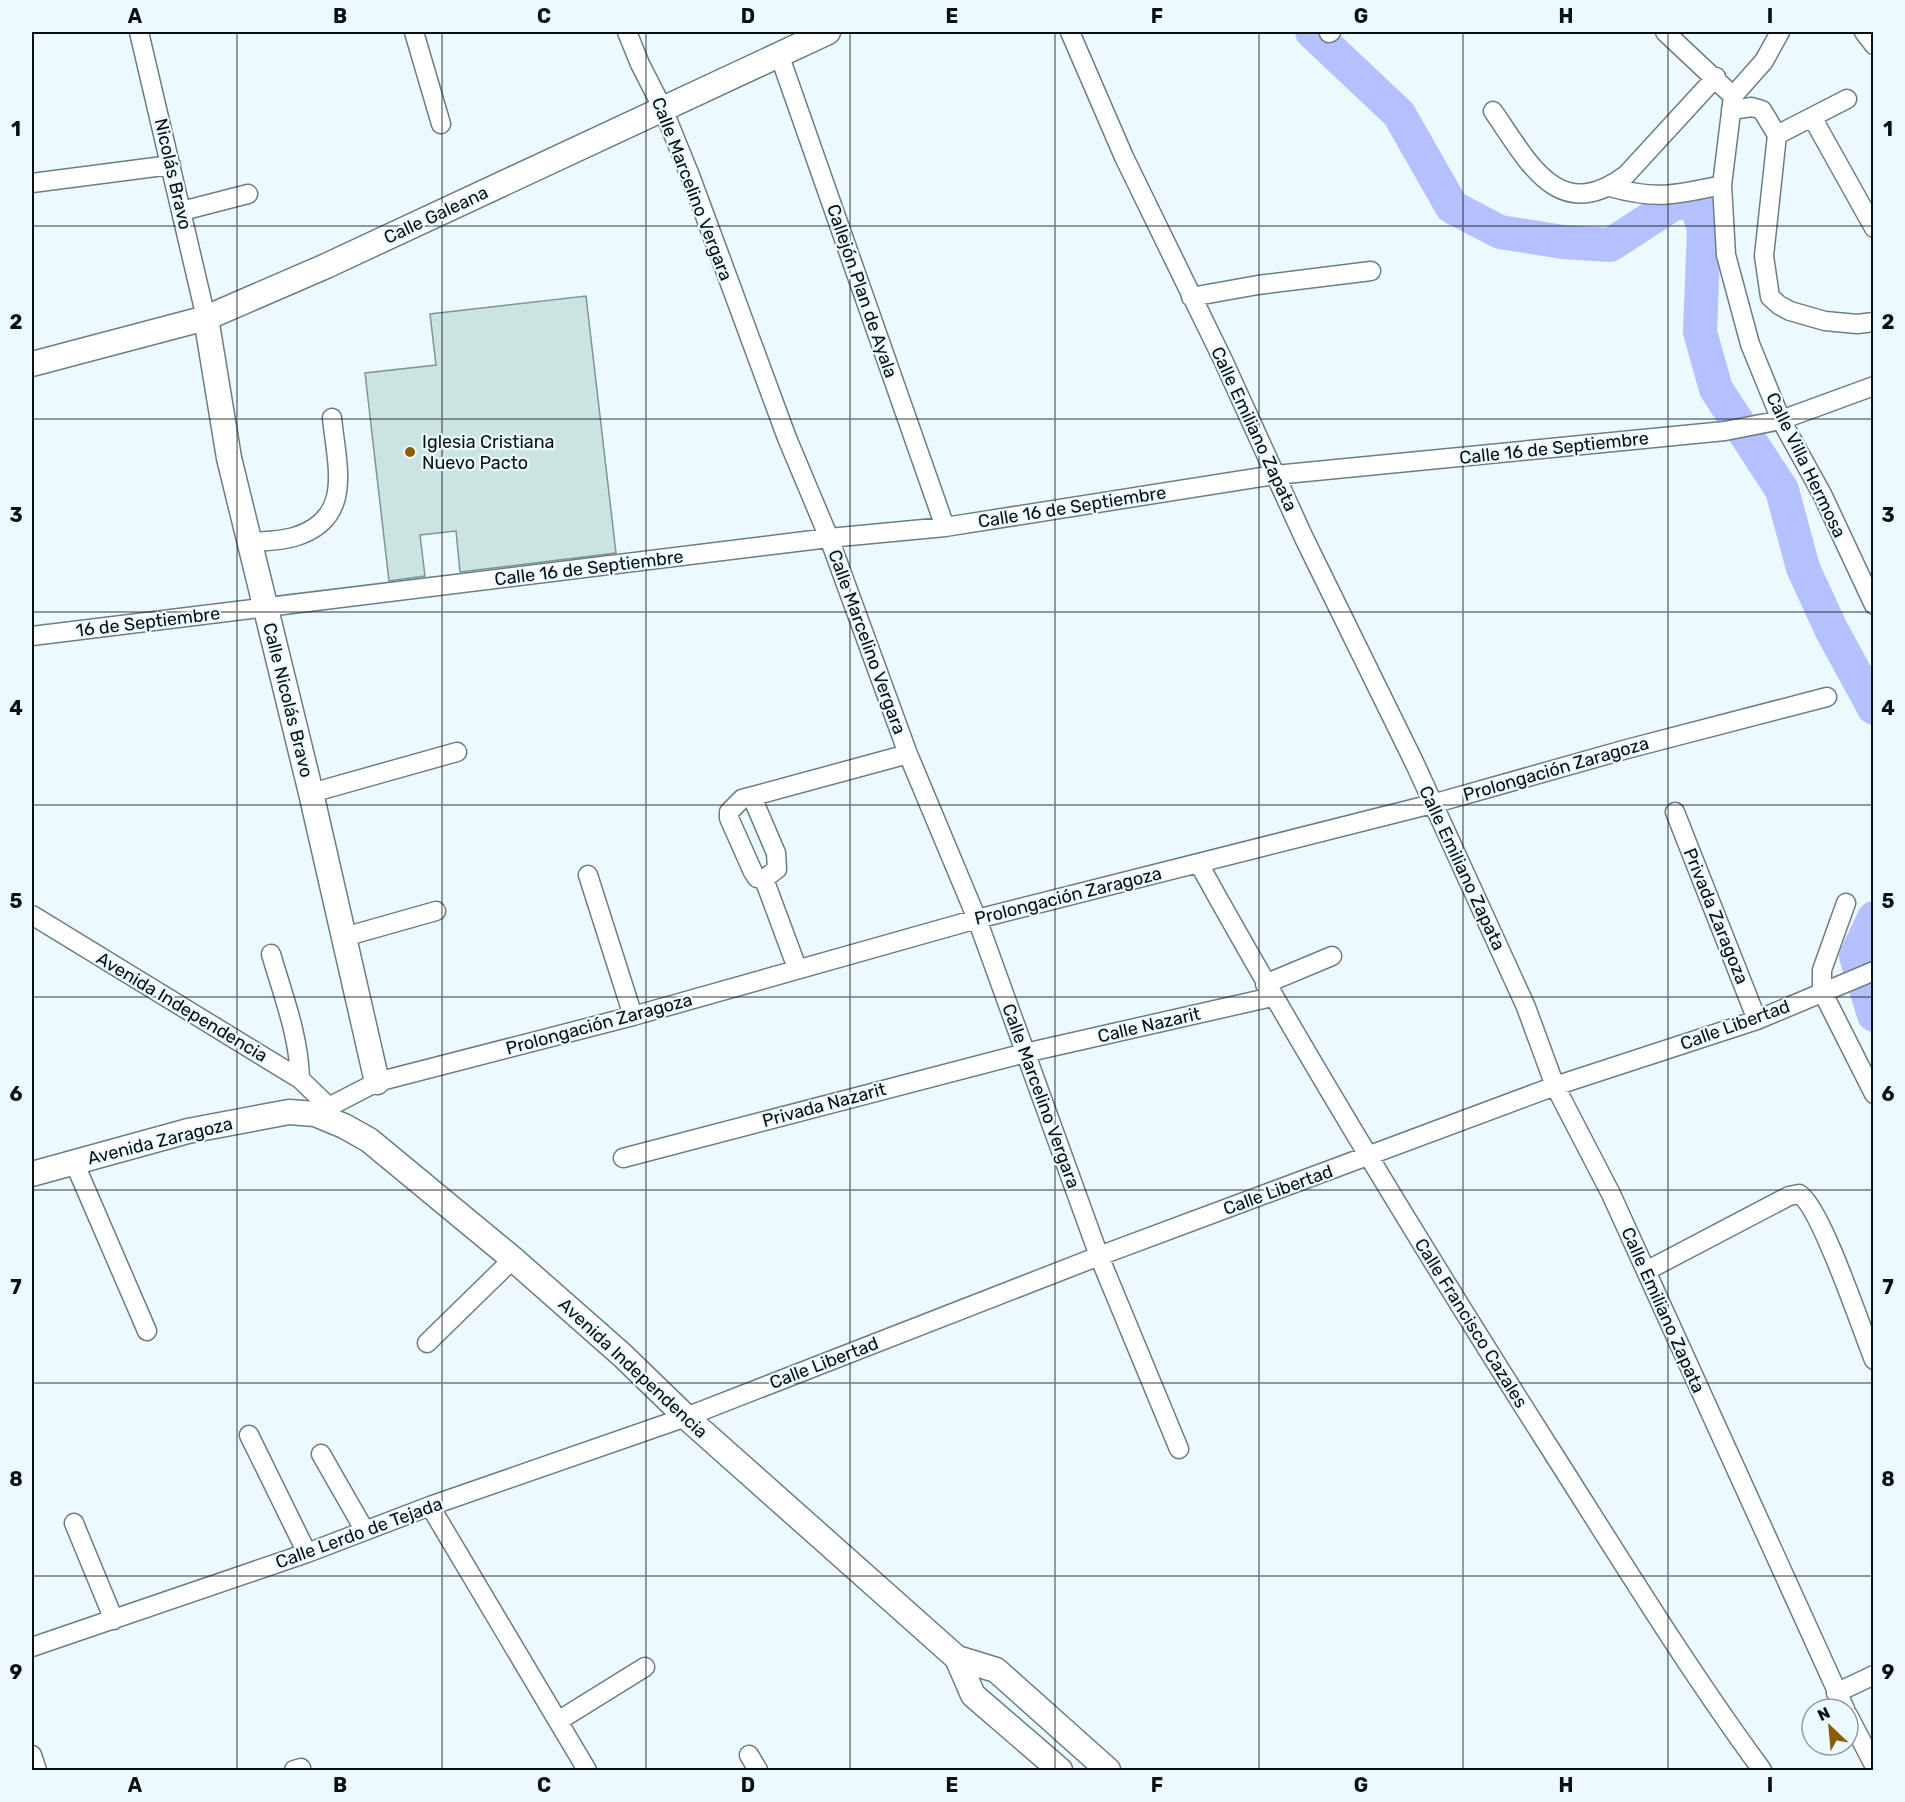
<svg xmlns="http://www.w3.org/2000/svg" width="1905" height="1802" font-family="Rubik,sans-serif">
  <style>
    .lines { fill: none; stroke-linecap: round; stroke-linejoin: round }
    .river { stroke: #b4c1fe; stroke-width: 34 }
    .building { fill: #cbe4e1; stroke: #7e9593; stroke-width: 1.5 }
    .minor-casing { stroke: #697e85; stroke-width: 21 }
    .major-casing { stroke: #697e85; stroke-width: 27 }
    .minor { stroke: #fff; stroke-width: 18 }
    .major { stroke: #fff; stroke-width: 24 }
    .grid { fill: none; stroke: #081012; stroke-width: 1.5; stroke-opacity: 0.55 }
    .poi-dot { fill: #8a5b00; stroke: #ecfaff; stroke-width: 2 }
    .labels { text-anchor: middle; stroke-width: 4.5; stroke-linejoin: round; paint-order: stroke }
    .street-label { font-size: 18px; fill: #081012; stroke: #ecfaff }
    .poi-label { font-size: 18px; fill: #081012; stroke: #ecfaff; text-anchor: start }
    .neatline { fill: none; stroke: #081012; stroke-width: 2 }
    .grid-label { font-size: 20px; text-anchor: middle; font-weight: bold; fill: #081012 }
  </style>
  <rect width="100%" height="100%" fill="#ecfaff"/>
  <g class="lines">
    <path class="river" d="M1312,32l87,82 53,93 48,25 63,10 47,3 63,-41 22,-3 9,28 -4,103 16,57 66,101 21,78 28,61 43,79
      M1874,918l-18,38 18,59"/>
  </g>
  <path class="building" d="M586,296l30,257 -156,19 -4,-41 -36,4 5,41 -36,5 -24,-208 71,-8 -6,-51z"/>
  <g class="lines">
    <defs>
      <path id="minor" d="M139,32l67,286
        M414,32l27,92
        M627,32l13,32 23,45 28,69 96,260 42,100 79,216 69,165 122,337 80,193
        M1070,32l54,125 99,203 81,178 111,226 111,243 29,79 56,108 234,515
        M1665,32l68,64 -11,89 4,70 24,89 31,76 41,74 52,111
        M1864,32l10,13
        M1329,33l2,-1
        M779,54l166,473
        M1733,96l31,-35 16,-29
        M1731,110l21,-3 10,3 15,25 -13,121 6,41 9,8 11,6 35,10 32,3 17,-2
        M1493,111c35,50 65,115 133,64l90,-98
        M1812,117l62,111
        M1777,135l70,-36
        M32,183l139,-18
        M1610,187c46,13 66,8 112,-2
        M182,211l66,-17
        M1191,297l67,-12 113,-14
        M252,542c13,-1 28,-1 42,-5 60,-18 43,-70 38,-119
        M32,636l797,-98 116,-11 330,-52 450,-44 56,-11 93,-34
        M311,793l146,-41
        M752,797l24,56 1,16 -13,10 -7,-1 -4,-6 -24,-54v-6l13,-13 166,-45
        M1675,812l82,208
        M1199,864c108,195 225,386 345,575 71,111 140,225 218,331
        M588,875l45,141
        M764,879l33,89
        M1846,903l-24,67v21l52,103
        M32,915l268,164 28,27
        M344,937l92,-26
        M271,954c12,41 28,82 29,125
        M1265,984l67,-28
        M315,1114l62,-32 256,-66 344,-97 455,-115 195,-55 200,-52
        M623,1158l402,-105 247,-56
        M74,1162l73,169
        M1646,1271l143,-75 10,-2c22,12 63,137 75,166
        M427,1343l86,-84
        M249,1435l58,118
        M321,1454l44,77
        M430,1506l157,264
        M74,1523l40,97
        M32,1647l275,-94 123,-47 256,-89 413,-161 456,-170 202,-66 117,-49
        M1836,1693l38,-18
        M1848,1715l26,50
        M558,1721l87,-54
        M32,1755l5,15
        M749,1755l9,15
        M294,1770l7,-2"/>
      <path id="major" d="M206,318l23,140 82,335 66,289
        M32,364l174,-46 120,-52 502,-234
        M32,1174l156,-43 101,-19 26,2 29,12 25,14 144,119 109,96 64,62 271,241 16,37 87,75
        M957,1658l39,12 112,100"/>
    </defs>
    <use href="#minor" class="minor-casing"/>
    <use href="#major" class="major-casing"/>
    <use href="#minor" class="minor"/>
    <use href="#major" class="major"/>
  </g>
  <path class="grid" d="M237,32v1738M442,32v1738M646,32v1738M850,32v1738M1055,32v1738M1259,32v1738M1463,32v1738M1668,32v1738M32,226h1842M32,419h1842M32,612h1842M32,805h1842M32,997h1842M32,1190h1842M32,1383h1842M32,1576h1842"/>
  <circle class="poi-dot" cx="410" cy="452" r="6"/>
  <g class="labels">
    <g class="street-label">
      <text transform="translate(173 174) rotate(77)" y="6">Nicolás Bravo</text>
      <text transform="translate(692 189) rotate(69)" y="6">Calle Marcelino Vergara</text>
      <text transform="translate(436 215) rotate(-25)" y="6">Calle Galeana</text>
      <text transform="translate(862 291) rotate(71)" y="6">Callejón Plan de Ayala</text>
      <text transform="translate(1254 429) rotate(65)" y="6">Calle Emiliano Zapata</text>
      <text transform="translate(1554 448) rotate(-6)" y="6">Calle 16 de Septiembre</text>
      <text transform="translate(1806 465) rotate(64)" y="6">Calle Villa Hermosa</text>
      <text transform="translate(1072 507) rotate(-9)" y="6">Calle 16 de Septiembre</text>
      <text transform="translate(589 568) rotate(-7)" y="6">Calle 16 de Septiembre</text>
      <text transform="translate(148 622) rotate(-7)" y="6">16 de Septiembre</text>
      <text transform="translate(867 642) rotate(70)" y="6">Calle Marcelino Vergara</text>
      <text transform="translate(288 700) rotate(76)" y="6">Calle Nicolás Bravo</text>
      <text transform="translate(1556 769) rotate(-16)" y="6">Prolongación Zaragoza</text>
      <text transform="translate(1462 868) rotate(65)" y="6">Calle Emiliano Zapata</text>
      <text transform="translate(1068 896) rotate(-14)" y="6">Prolongación Zaragoza</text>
      <text transform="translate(1716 916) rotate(68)" y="6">Privada Zaragoza</text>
      <text transform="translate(182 1007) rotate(31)" y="6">Avenida Independencia</text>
      <text transform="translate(599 1024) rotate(-15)" y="6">Prolongación Zaragoza</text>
      <text transform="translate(1149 1025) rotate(-13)" y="6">Calle Nazarit</text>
      <text transform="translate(1735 1025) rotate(-20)" y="6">Calle Libertad</text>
      <text transform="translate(1041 1096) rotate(70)" y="6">Calle Marcelino Vergara</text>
      <text transform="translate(824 1105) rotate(-15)" y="6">Privada Nazarit</text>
      <text transform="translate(160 1141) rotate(-14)" y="6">Avenida Zaragoza</text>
      <text transform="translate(1278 1190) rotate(-20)" y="6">Calle Libertad</text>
      <text transform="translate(1663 1310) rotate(66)" y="6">Calle Emiliano Zapata</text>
      <text transform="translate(1471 1323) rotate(58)" y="6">Calle Francisco Cazales</text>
      <text transform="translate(824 1363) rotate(-21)" y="6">Calle Libertad</text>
      <text transform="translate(633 1368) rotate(43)" y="6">Avenida Independencia</text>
      <text transform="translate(359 1533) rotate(-20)" y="6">Calle Lerdo de Tejada</text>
    </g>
    <g class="poi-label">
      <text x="422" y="448">Iglesia Cristiana<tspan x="422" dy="21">Nuevo Pacto</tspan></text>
    </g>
  </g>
  <rect width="1905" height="1802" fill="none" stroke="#ecfaff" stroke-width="66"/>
  <g transform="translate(1830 1727) rotate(334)"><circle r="28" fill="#ecfaff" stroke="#919ca0" stroke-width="1.5"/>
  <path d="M0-4.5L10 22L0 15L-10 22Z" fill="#8a5b00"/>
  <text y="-9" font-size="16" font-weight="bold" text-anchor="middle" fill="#081012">N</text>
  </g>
  <rect x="33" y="33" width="1839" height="1736" class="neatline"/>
  <g class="grid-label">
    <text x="135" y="23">A</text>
    <text x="340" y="23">B</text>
    <text x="544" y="23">C</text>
    <text x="748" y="23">D</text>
    <text x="952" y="23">E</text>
    <text x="1157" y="23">F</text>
    <text x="1361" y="23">G</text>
    <text x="1566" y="23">H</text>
    <text x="1770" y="23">I</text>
    <text x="16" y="136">1</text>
    <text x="1888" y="136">1</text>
    <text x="16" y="329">2</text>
    <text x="1888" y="329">2</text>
    <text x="16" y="522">3</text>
    <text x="1888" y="522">3</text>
    <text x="16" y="715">4</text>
    <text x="1888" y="715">4</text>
    <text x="16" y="908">5</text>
    <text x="1888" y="908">5</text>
    <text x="16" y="1101">6</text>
    <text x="1888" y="1101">6</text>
    <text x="16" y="1294">7</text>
    <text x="1888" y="1294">7</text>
    <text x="16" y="1486">8</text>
    <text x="1888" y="1486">8</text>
    <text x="16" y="1679">9</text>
    <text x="1888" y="1679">9</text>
    <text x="135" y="1792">A</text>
    <text x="340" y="1792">B</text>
    <text x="544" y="1792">C</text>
    <text x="748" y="1792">D</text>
    <text x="952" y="1792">E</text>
    <text x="1157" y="1792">F</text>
    <text x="1361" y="1792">G</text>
    <text x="1566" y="1792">H</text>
    <text x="1770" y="1792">I</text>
  </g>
</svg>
